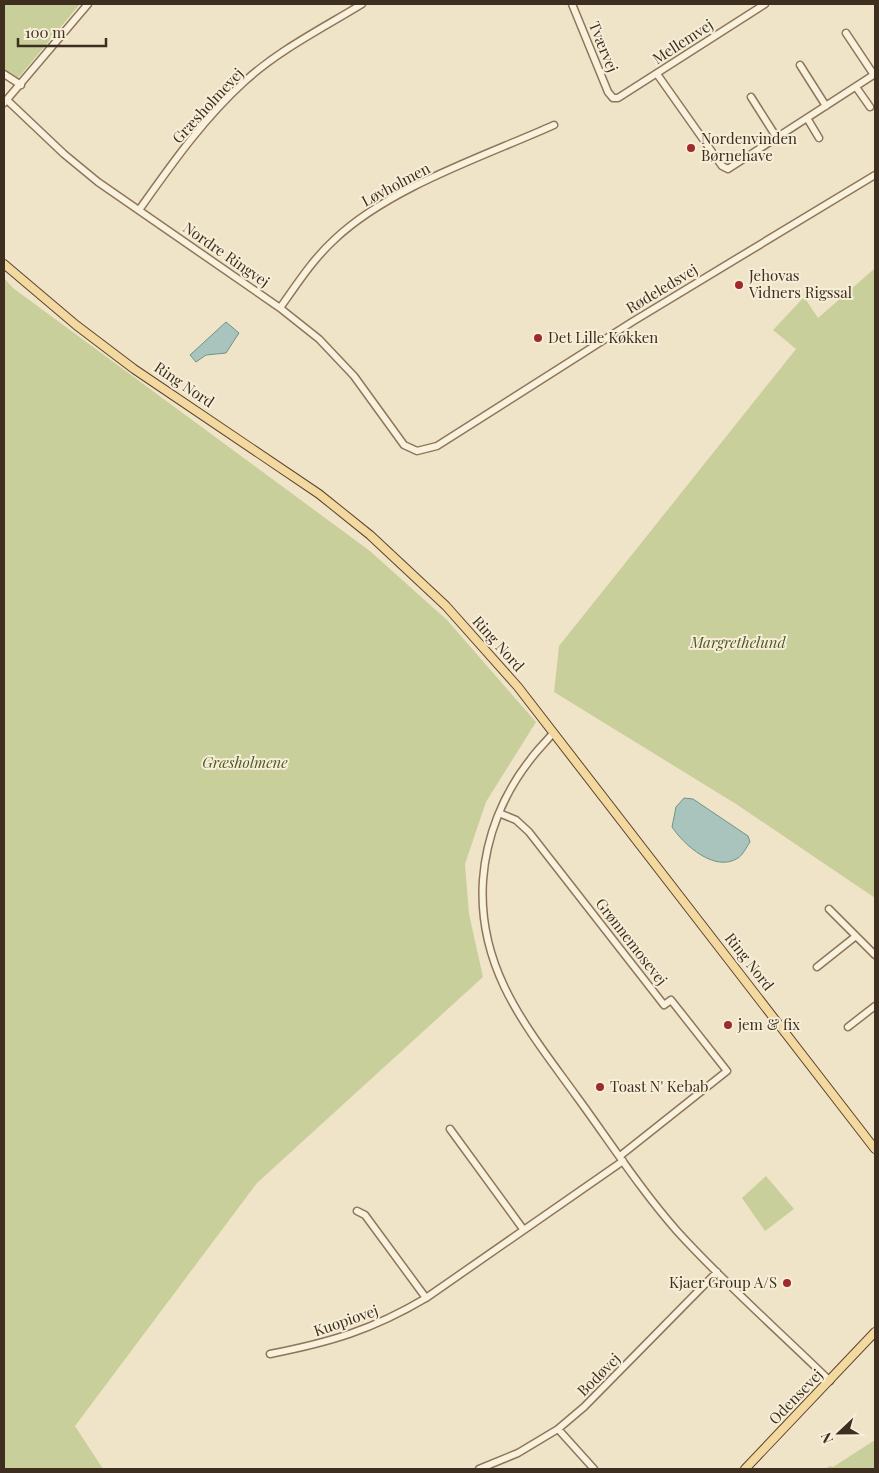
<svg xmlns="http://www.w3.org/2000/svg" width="879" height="1473" font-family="'Playfair Display',serif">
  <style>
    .green { fill: #c9cf9b }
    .water { fill: #a9c4bc; stroke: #6f938a }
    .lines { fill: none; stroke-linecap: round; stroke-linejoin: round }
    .minor-casing { stroke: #8d765c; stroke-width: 9 }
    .major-casing { stroke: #5b4430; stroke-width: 10 }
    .minor { stroke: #faf1dc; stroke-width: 6 }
    .major { stroke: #f3d9a0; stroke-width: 8 }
    .poi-dot { fill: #9e2a2b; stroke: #f7eed8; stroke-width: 2 }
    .labels { text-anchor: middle; stroke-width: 4; stroke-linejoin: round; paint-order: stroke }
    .street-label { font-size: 15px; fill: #3d2e20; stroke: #f7eed8 }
    .poi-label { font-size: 15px; fill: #3d2e20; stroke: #f7eed8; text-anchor: start }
    .park-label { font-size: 15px; font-style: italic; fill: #4d5a26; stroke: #f7eed8 }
  </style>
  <rect width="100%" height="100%" fill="#f0e4c8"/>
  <path class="green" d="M4,4h76l-62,74 -14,-8z
    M875,268v630l-139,-94 -182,-112 5,-46 237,-297 -23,-19 31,-33 14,21z
    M4,278l9,10 357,263 77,69 89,102 -50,80 -21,62 4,50 14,63 -226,206 -182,243 28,43h-99z
    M766,1176l28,33 -29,22 -23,-33z
    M875,1440v29h-50l5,-3 3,1z"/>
  <path class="water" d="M226,322l13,11 -13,20 -20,2 -10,7 -6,-7z
    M684,798l9,1 55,37 2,6c-3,4 -7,13 -12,16 -23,15 -54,-13 -66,-31l4,-20z"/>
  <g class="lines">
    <defs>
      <path id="minor" d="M572,4l36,88 5,6h5l147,-94
        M846,33l28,42
        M800,65l26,41
        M4,74l17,11
        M657,74l65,92 6,3 147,-95
        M856,87l14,20
        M751,97l26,41
        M7,100l57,54 34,28 182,126 39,31 35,37 50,69 13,6 20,-5 195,-124 243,-147
        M4,103l84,-99
        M807,118l12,20
        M139,210c32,-45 64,-91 106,-129 34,-31 78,-53 117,-77
        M280,308c17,-24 33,-49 55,-69 55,-52 150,-83 219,-114
        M553,733c-7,9 -16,17 -23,27 -27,34 -44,77 -47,120 -6,90 45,149 94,217 33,45 63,92 100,134 48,53 102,100 153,150
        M499,813l17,7 13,12 135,173 7,-5 56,71 -107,85
        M829,909l46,46
        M817,967l39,-31
        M848,1027l27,-21
        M450,1129l73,100
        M357,1211l8,4 61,83
        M270,1354c61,-12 102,-24 156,-56l197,-137
        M558,1429l36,40
        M479,1469l39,-16 40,-24 26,-22 133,-135"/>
      <path id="major" d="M4,264l72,61 58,44 185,125 51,41 76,71 72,81 357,462
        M745,1469l130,-137"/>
    </defs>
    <use href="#minor" class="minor-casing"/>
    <use href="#major" class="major-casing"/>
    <use href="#minor" class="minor"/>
    <use href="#major" class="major"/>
  </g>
  <g class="poi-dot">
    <circle cx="691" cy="148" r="5"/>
    <circle cx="739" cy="285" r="5"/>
    <circle cx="538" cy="338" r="5"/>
    <circle cx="728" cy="1025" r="5"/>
    <circle cx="600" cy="1087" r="5"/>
    <circle cx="787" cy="1283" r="5"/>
  </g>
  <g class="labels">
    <g class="street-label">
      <text transform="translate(683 42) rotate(-33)" y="5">Mellemvej</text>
      <text transform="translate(603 47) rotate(68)" y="5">Tværvej</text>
      <text transform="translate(208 106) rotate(-47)" y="5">Græsholmevej</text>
      <text transform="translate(396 185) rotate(-28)" y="5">Løvholmen</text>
      <text transform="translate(226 255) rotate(35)" y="5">Nordre Ringvej</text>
      <text transform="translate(662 289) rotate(-31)" y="5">Rødeledsvej</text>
      <text transform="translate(184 385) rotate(34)" y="5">Ring Nord</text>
      <text transform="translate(498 644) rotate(48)" y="5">Ring Nord</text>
      <text transform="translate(631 942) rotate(52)" y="5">Grønnemosevej</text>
      <text transform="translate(749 962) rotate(52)" y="5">Ring Nord</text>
      <text transform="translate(346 1321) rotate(-19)" y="5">Kuopiovej</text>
      <text transform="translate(599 1375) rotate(-45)" y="5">Bodøvej</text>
      <text transform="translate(796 1397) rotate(-46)" y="5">Odensevej</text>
    </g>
    <g class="poi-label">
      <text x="701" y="144">Nordenvinden<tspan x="701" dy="17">Børnehave</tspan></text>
      <text x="749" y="281">Jehovas<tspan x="749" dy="17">Vidners Rigssal</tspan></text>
      <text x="548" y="343">Det Lille Køkken</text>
      <text x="738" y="1030">jem &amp; fix</text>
      <text x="610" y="1092">Toast N' Kebab</text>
      <text x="777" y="1288" text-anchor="end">Kjaer Group A/S</text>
    </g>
    <g class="park-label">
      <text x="738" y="648">Margrethelund</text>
      <text x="245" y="768">Græsholmene</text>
    </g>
  </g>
  <rect width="879" height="1473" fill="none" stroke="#3d2e20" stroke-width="10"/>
  <g transform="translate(839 1433) rotate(248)" stroke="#f7eed8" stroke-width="4" paint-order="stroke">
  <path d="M0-4L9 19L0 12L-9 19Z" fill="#3d2e20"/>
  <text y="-8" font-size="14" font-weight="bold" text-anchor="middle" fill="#3d2e20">N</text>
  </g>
  <path d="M18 38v8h88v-8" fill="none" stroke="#3d2e20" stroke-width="2.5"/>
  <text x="25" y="38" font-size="15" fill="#3d2e20" stroke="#f7eed8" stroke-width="4" paint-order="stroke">100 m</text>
</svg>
